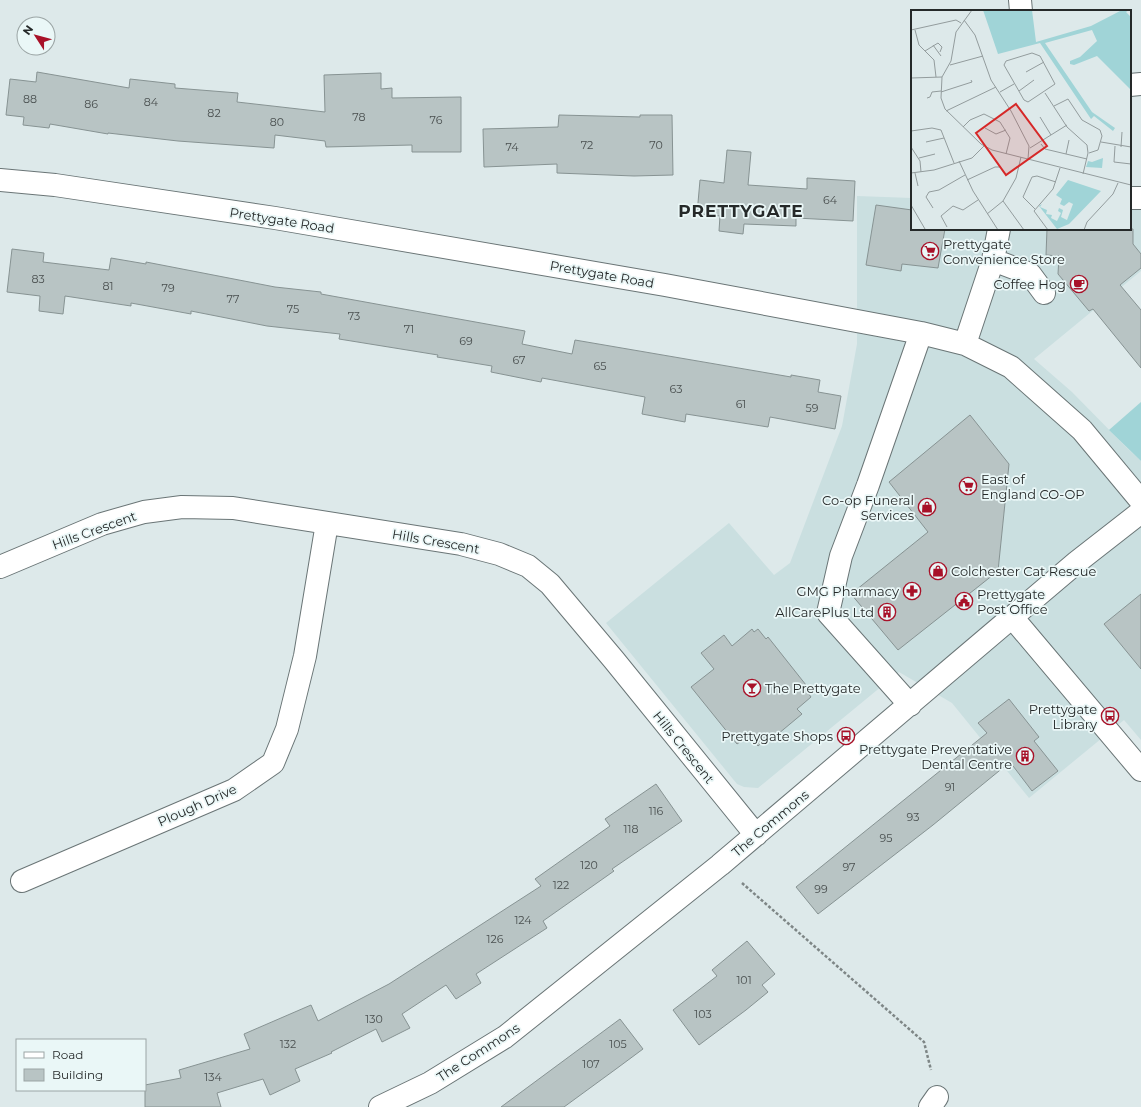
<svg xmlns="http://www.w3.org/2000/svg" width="1141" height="1107" font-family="Montserrat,sans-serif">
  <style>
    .built { fill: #cadfe0 }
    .green { fill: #a0d4d7 }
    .building { fill: #b8c4c4; stroke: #879393 }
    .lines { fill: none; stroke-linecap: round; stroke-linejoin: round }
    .minor-casing { stroke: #6a7576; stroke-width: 24 }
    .path { stroke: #7e8686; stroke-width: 2.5; stroke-dasharray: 3 2; stroke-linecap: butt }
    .minor { stroke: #fff; stroke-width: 22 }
    .labels { text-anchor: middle; stroke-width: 3.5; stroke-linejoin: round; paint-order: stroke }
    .number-label { font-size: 11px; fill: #4a5050 }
    .street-label { font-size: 13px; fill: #252929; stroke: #eaf7f7 }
    .poi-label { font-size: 13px; fill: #252929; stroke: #eaf7f7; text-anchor: end }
    .district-label { font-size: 17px; font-weight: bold; letter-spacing: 1px; fill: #252929; stroke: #eaf7f7 }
    .inset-road { fill: none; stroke: #939c9d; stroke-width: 1 }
    .view { fill: #d62828; fill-opacity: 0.15; stroke: #d62828; stroke-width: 2 }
    .inset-edge { fill: none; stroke: #252929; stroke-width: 2 }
  </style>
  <rect width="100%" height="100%" fill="#dde9ea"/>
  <path class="built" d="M1130,187h11v84l-107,88 38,33 55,56 14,13v279l-17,-20 -95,78 -77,-95 -53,-31 -141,116 -14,-1 -7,-3 -131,-161 123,-100 45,52 16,-12 52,-137 15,-82v-148l55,2v31h218z"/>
  <path class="green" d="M1141,402v59l-32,-31z"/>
  <path class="building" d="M37,72l92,16 1,-9 45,5v4l63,5 -1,9 88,10 -1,-37 57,-2v16l11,-1v10l69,-1v55h-49v-7l-86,2 -1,-6 -50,-6 -1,13 -96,-7 -70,-8v1l-58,-10 -1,4 -26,-3 1,-8 -18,-2 4,-36 26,3z
    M559,115l81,2v-2h32l1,60 -39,1 -77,-3v-9l-73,3 -1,-38 75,-2z
    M727,150l24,2 -3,33 59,4v-11l48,3 -2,40 -57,-3v8l-52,-2 -1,10 -24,-3 1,-15 -23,-2 3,-34 24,3z
    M876,205l36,5v19h33l-7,39 -36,-4 -1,7 -35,-6z
    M1047,229h86v15l8,10v14l-21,17 21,25v58l-48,-59 -4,2 -31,-37 1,-18 -13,-1z
    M12,249l32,4 -1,9 66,8 2,-12 35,6v-2l129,25 46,5v2l204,37 -3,13 50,10 3,-14 216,37v-2l29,5 -2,12 23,4 -6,33 -65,-12 -2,10 -82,-13 -1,8 -43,-8 3,-17 -103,-19 -1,4 -50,-10 1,-6 -55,-9 1,-2 -99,-16 1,-5 -73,-8 -76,-15v3l-60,-11v3l-66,-10 -2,18 -24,-3 1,-15 -33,-4z
    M970,415l39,49 -11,107 -100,79 -47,-56 77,-62 -39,-50z
    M1141,594v75l-37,-45z
    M752,629l2,3 4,-3 8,10 2,-2 38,48 -3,1 8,11 -14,12 5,5 -30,25 -2,-3 -12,10 -8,-11 -13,9 -46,-57 23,-18 -13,-16 23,-18 8,11z
    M1009,699l30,38 -5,4 24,30 -26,20 -22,-29 -77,63 -115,89 -22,-27 191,-154 -9,-10z
    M656,784l26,37 -70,48 2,2 -71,50 4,7 -71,46 5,9 -25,16 -10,-14 -44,29 8,14 -28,14 -6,-13 -45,23 1,1 -37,16 5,12 -30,14 -7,-16 -46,14 4,14h-76v-22l36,-7 -2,-8 71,-21 -6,-15 67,-29 7,16 71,-37 152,-98 -6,-7 75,-53 -5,-7z
    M747,941l28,33 -13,11 6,7 -22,18 -47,35 -26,-35 44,-34 -5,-6z
    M620,1019l23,30 -27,20 -52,38h-63z"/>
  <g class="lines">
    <defs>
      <path id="minor" d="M1020,0l1,11
        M1130,85l11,-1
        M0,180l55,5 220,33 390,67 256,48 44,11 46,23 71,63 59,71
        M1130,198h11
        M993,260l37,14 14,19
        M965,344l28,-84 6,-31
        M0,567l102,-43 42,-12 38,-5 51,1 228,36 38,10 29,12 22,18 64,76 142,175
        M1012,617l129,153
        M910,705l-82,-92 13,-57 27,-71 53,-152
        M22,881l212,-91 39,-27 14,-34 18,-73 22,-133
        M380,1107l50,-24 75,-46 215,-172 357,-303 64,-50
        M930,1107l7,-10"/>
    </defs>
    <use href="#minor" class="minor-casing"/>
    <path class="path" d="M742,883l182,159 7,28"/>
    <use href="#minor" class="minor"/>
  </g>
  <defs>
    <symbol id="supermarket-ring" viewBox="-11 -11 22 22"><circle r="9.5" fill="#eaf7f7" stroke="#a81128" stroke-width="1.5"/><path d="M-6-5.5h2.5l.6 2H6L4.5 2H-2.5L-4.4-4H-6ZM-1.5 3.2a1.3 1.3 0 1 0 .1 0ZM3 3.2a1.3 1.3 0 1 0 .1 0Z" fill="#a81128"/></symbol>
    <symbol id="cafe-ring" viewBox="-11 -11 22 22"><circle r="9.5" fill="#eaf7f7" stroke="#a81128" stroke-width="1.5"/><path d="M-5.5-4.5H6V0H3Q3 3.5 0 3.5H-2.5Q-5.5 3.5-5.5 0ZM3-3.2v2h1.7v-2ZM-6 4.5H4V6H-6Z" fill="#a81128"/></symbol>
    <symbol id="shop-ring" viewBox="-11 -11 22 22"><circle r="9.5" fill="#eaf7f7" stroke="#a81128" stroke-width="1.5"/><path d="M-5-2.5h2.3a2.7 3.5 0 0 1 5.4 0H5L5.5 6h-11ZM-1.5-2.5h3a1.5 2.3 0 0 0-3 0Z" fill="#a81128"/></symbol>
    <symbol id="pharmacy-ring" viewBox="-11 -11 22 22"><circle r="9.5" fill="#eaf7f7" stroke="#a81128" stroke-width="1.5"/><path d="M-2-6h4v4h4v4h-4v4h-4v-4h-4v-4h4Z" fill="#a81128"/></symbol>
    <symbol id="civic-ring" viewBox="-11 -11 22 22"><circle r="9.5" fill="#eaf7f7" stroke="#a81128" stroke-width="1.5"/><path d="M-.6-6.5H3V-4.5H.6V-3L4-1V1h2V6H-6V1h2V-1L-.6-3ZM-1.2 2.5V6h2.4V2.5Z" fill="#a81128"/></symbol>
    <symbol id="building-ring" viewBox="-11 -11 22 22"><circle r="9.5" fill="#eaf7f7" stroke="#a81128" stroke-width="1.5"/><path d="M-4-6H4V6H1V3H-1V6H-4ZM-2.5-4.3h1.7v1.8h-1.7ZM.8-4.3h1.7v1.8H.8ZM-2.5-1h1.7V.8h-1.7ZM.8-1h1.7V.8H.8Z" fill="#a81128"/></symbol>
    <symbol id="bar-ring" viewBox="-11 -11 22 22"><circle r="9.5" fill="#eaf7f7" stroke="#a81128" stroke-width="1.5"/><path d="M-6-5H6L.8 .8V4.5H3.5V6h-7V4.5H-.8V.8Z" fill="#a81128"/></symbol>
    <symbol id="bus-ring" viewBox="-11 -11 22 22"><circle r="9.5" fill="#eaf7f7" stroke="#a81128" stroke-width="1.5"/><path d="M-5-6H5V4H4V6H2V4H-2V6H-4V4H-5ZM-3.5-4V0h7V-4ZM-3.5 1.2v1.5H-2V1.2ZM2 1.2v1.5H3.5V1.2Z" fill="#a81128"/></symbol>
  </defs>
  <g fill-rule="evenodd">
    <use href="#supermarket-ring" x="920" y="241" width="20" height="20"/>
    <use href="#cafe-ring" x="1069" y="274" width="20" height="20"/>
    <use href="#supermarket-ring" x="958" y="476" width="20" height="20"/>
    <use href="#shop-ring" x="917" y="497" width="20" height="20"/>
    <use href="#shop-ring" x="928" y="561" width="20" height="20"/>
    <use href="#pharmacy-ring" x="902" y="581" width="20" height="20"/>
    <use href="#civic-ring" x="954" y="591" width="20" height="20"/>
    <use href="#building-ring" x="877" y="602" width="20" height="20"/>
    <use href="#bar-ring" x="742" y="678" width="20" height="20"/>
    <use href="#bus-ring" x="1100" y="706" width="20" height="20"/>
    <use href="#bus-ring" x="836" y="726" width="20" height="20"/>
    <use href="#building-ring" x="1015" y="746" width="20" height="20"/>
  </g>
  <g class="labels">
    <g class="number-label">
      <text x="30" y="103">88</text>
      <text x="151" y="106">84</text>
      <text x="91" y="108">86</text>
      <text x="214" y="117">82</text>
      <text x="359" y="121">78</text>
      <text x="436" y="124">76</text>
      <text x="277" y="126">80</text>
      <text x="587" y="149">72</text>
      <text x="656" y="149">70</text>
      <text x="512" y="151">74</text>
      <text x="830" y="204">64</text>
      <text x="38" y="283">83</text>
      <text x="108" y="290">81</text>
      <text x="168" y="292">79</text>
      <text x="233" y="303">77</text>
      <text x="293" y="313">75</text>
      <text x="354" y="320">73</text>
      <text x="409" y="333">71</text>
      <text x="466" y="345">69</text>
      <text x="519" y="364">67</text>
      <text x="600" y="370">65</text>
      <text x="676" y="393">63</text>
      <text x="741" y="408">61</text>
      <text x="812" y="412">59</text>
      <text x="950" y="791">91</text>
      <text x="656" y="815">116</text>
      <text x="913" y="821">93</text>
      <text x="631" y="833">118</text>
      <text x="886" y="842">95</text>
      <text x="589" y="869">120</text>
      <text x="849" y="871">97</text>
      <text x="561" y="889">122</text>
      <text x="821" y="893">99</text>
      <text x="523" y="924">124</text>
      <text x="495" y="943">126</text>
      <text x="744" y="984">101</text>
      <text x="703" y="1018">103</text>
      <text x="374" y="1023">130</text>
      <text x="288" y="1048">132</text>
      <text x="618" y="1048">105</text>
      <text x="591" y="1068">107</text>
      <text x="213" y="1081">134</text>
    </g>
    <g class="street-label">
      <text transform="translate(282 220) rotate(9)" y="5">Prettygate Road</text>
      <text transform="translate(602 274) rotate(10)" y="5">Prettygate Road</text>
      <text transform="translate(94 530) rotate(-20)" y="5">Hills Crescent</text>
      <text transform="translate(436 541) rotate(10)" y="5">Hills Crescent</text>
      <text transform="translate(684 747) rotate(51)" y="5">Hills Crescent</text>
      <text transform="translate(197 805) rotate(-24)" y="5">Plough Drive</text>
      <text transform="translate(770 823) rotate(-40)" y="5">The Commons</text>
      <text transform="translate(478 1052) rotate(-33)" y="5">The Commons</text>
    </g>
    <g class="poi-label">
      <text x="943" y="249" text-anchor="start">Prettygate<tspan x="943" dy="15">Convenience Store</tspan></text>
      <text x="1066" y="289">Coffee Hog</text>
      <text x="981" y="484" text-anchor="start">East of<tspan x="981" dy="15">England CO-OP</tspan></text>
      <text x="914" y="505">Co-op Funeral<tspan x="914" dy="15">Services</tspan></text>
      <text x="951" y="576" text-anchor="start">Colchester Cat Rescue</text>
      <text x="899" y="596">GMG Pharmacy</text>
      <text x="977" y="599" text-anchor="start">Prettygate<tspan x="977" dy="15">Post Office</tspan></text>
      <text x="874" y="617">AllCarePlus Ltd</text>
      <text x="765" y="693" text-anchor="start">The Prettygate</text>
      <text x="1097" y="714">Prettygate<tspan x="1097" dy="15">Library</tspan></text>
      <text x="833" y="741">Prettygate Shops</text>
      <text x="1012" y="754">Prettygate Preventative<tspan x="1012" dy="15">Dental Centre</tspan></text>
    </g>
    <g class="district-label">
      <text x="741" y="217">PRETTYGATE</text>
    </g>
  </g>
  <g transform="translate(911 10)">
    <rect width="220" height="220" fill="#dde9ea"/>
    <path d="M72,0h49l4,32 55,-16 31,-16h7l-3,2 5,5v73l-34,-34 -23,9 -4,-1v-3l10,-4 17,-16 -5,-11 -47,13 47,69 23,16 -2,3 -19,-15 -3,3 -51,-76 -42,11zM192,148l-1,10 -16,-1 2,-6 4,1zM157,170l33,11 -32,33 -12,5 -18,-23 3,-2 -2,3 7,3 -1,4 6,1 -1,3 6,3 4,-8 -3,-2 1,-3 4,2 -2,7 6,3 6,-16 -4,-2 -5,4 -4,-2 2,-5 -6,-4z" fill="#a0d4d7"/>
    <path class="inset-road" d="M61,0l-16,22 -5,29 -9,16 -1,21 4,11 36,35 11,6 139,35M53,10l11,15 16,45 20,31 18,35 -1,13M0,20l45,-10 5,3M4,20l4,15 15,15 2,17M22,35l8,11M14,41l13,-8 4,4 -2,5M121,43l8,3 15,28 -27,18 -4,-2 -20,-35 2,-4zM39,55l33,-9M115,62l18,-10M0,68l31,-1M108,81l15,-11M30,82l31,-10 -1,-2M89,82l14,-8M134,83l22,34 20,18 1,8 -5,21M16,88l3,-1 2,-5 9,-1M143,96l14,-7 14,21 18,10 2,6 -4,14 -9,3M35,101l50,-24M129,107l11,18M52,117l7,-7 14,-6 16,8 10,16 -4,16M74,118l11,6 10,-4M0,121l21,-3 9,2 13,33M15,132l18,-4M190,132l30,5M130,134l4,5 42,10M204,136l-1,16 17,2M0,137l9,14 1,11M210,137l1,-15M119,138l37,-23M155,144l3,-14M8,148l16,-4M48,151l14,30 25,39M0,163l23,-3 38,-12 12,-12M4,163l3,13M56,170l28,-13h6M92,191l21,29M0,195l14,24M22,198l-7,-11 3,-5 10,-2 26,-15M124,199l-12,-12 9,-20 5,-1 19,6M76,204l16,-13 13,-23 5,-21M36,217l-6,-11 12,-10 10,4 15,-10M137,220l-14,-19 19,-22 7,-21M173,220l3,-8 26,-28 5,-11"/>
    <path class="view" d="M105,94l31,42 -41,29 -30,-42z"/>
    <rect width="220" height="220" class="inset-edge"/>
  </g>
  <rect x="16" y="1039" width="130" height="52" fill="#eaf7f7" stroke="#9ba5a5"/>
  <rect x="24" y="1052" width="20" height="6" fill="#ffffff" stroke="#9ba5a5"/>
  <text x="52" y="1059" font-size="12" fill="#252929">Road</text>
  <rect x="24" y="1069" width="20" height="12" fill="#b8c4c4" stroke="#9ba5a5"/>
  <text x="52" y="1079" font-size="12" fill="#252929">Building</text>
  <g transform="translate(36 36) rotate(306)"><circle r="19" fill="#eaf7f7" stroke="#9ba5a5"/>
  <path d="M0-3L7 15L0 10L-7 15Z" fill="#a81128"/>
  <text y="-6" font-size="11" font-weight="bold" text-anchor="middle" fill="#252929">N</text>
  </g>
</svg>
